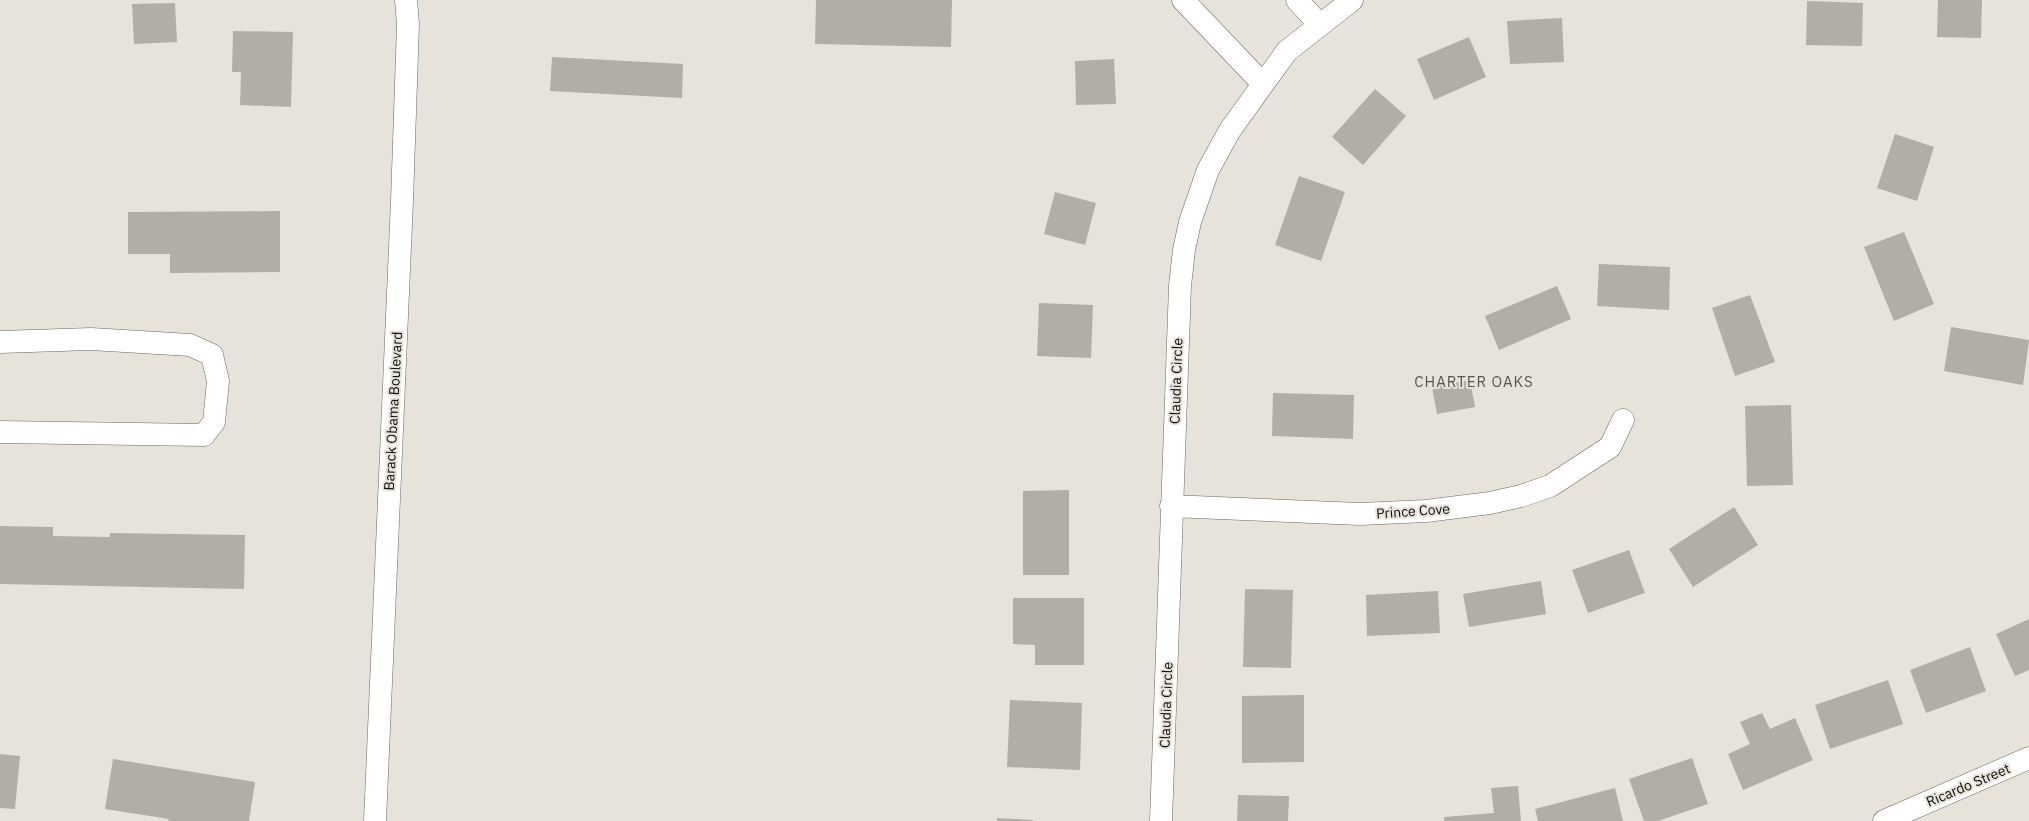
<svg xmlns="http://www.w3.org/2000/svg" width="2029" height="821" font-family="'IBM Plex Sans',sans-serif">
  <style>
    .building { fill: #b2aea6 }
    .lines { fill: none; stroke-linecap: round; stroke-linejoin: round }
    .minor-casing { stroke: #6b6760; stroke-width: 23 }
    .major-casing { stroke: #6b6760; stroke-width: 23 }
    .minor { stroke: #fff; stroke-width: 22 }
    .major { stroke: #fff; stroke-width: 22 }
    .labels { text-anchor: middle; stroke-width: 4; stroke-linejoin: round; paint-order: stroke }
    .street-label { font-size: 14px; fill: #0f0d0b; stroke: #e7e3da }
    .neighbourhood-label { font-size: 15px; letter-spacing: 1px; fill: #5a564f; stroke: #e7e3da }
  </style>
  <rect width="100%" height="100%" fill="#e7e3da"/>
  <path class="building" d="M816,0h136l-1,47 -136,-3z
    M1938,0h44l-1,38 -44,-1z
    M1807,1l56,2 -1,43 -56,-1z
    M175,3l2,39 -43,2 -2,-40z
    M1562,18l2,44 -54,2 -3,-43z
    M233,31l60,1 -2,75 -51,-2 1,-33h-9z
    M1469,37l17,40 -52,23 -17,-41z
    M552,57l131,7 -1,34 -132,-7z
    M1114,59l2,45 -40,1 -1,-44z
    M1375,89l31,27 -43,49 -31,-28z
    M1895,134l39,13 -17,54 -40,-13z
    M1299,176l46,16 -24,69 -46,-16z
    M1055,192l41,11 -11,42 -41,-11z
    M280,211v61l-110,1v-19h-42v-42z
    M1904,232l30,72 -40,17 -30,-74z
    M1599,264l71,3 -1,43 -72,-4z
    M1557,286l14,33 -72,31 -14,-34z
    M1750,295l25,67 -40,14 -23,-68z
    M1039,303l54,2 -2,53 -54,-2z
    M1951,327l78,13 -6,45 -79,-14z
    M1470,380l5,27 -38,7 -5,-27z
    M1273,393l81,2 -1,44 -81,-3z
    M1791,405l2,80 -46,1 -2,-80z
    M1069,490v85h-46v-84z
    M1734,507l24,38 -65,42 -24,-38z
    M0,526l53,1v9l57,1v-4l135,2 -1,54 -244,-5z
    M1629,550l16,43 -57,20 -16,-43z
    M1541,581l5,33 -77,13 -6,-33z
    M1245,589l48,1 -2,78 -48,-1z
    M1438,591l2,42 -73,3 -1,-41z
    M1013,598h71v67h-49v-20l-22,-1z
    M2029,619v51l-14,6 -19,-42z
    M1970,647l16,44 -60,22 -16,-43z
    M1888,680l15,44 -73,25 -15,-44z
    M1304,695v67l-62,1v-67z
    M1010,700l72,3 -2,67 -73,-3z
    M1762,713l8,16 25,-11 18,42 -70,30 -15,-36 22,-10 -10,-22z
    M0,754l20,2 -5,53 -15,-1z
    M1692,758l16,46 -50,17h-14l-15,-42z
    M113,759l142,23 -6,39h-81l1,-2 -64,-10z
    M1518,786l3,35h-77v-4l50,-4 -3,-25z
    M1615,788l8,33h-85l-3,-12z
    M1238,795l51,1 -1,25h-51z
    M997,818l36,2v1h-36z"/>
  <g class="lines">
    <defs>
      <path id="minor" d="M1183,0l80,84
        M1297,0l23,25
        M0,342l91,-3 99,6 22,10 6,26 -4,41 -10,13 -204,-3
        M1171,506l189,8 66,-3 64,-8 31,-7 29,-10 60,-39 13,-27
        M1161,821l19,-535 4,-36 6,-28 18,-52 22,-40 57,-79 65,-51
        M1884,821l145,-63"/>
      <path id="major" d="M375,821l27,-620 6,-177 -2,-24"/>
    </defs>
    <use href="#minor" class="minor-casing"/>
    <use href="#major" class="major-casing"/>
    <use href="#minor" class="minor"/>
    <use href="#major" class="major"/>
  </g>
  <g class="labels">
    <g class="street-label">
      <text transform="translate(1176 381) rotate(-88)" y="5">Claudia Circle</text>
      <text transform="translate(393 411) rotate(-87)" y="5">Barack Obama Boulevard</text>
      <text transform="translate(1413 511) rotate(-4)" y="5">Prince Cove</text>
      <text transform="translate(1166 705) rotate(-88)" y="5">Claudia Circle</text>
      <text transform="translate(1968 785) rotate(-23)" y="5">Ricardo Street</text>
    </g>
    <g class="neighbourhood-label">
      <text x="1474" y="387">CHARTER OAKS</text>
    </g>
  </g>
</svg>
